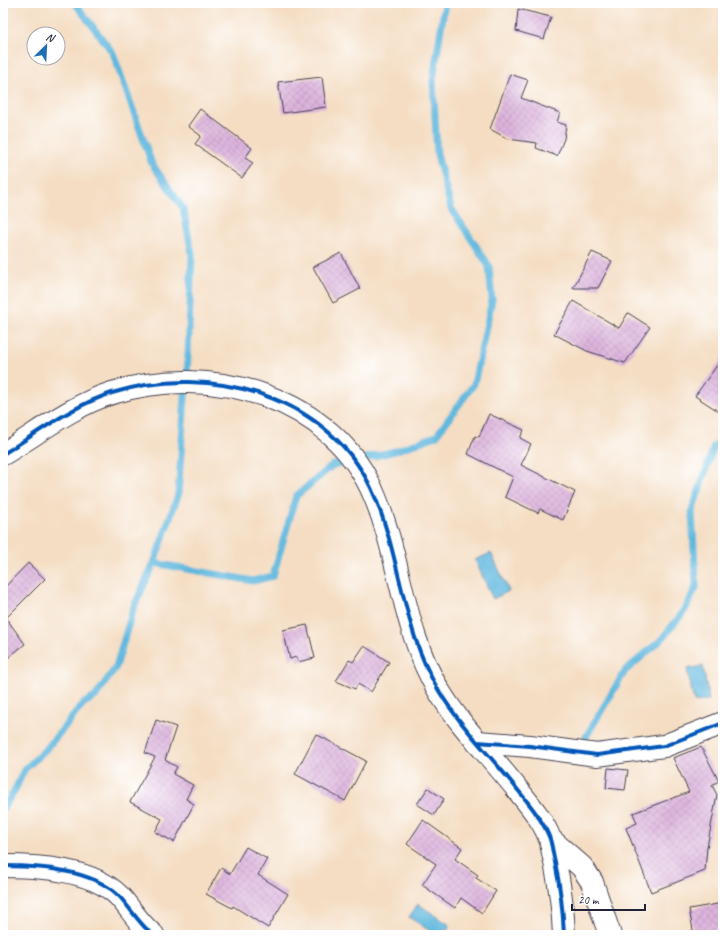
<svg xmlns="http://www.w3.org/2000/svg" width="726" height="938" font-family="Caveat,sans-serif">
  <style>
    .water { fill: #61b8de; stroke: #426d8c }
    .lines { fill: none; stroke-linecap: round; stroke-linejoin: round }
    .stream { stroke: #61b8de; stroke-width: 7 }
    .building { fill: url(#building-cross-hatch) }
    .street-casing { stroke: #423e4f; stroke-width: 24 }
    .secondary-casing { stroke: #423e4f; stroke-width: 24 }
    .street { stroke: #fff; stroke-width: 22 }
    .secondary { stroke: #fff; stroke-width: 22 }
    .cycleway-casing { stroke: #fff; stroke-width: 6 }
    .cycleway { stroke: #0057b8; stroke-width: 4 }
  </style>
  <defs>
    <pattern id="building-cross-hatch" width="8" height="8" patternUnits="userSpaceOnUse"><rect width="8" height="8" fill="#ddb4dd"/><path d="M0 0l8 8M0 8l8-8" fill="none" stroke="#bd9abf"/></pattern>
  </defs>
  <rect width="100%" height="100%" fill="#fff"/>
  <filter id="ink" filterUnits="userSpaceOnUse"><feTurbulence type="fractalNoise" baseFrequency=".025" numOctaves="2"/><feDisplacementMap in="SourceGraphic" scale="8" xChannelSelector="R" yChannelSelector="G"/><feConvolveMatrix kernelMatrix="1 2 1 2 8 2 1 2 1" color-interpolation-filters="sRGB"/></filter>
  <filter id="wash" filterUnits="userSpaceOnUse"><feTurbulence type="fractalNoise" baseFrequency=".012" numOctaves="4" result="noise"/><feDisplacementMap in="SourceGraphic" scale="16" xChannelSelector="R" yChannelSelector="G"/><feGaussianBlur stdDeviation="0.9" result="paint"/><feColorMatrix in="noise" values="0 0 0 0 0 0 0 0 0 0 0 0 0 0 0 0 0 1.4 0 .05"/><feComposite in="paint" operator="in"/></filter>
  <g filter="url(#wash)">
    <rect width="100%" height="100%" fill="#f4ddc2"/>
    <path class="water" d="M491,553l18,38 -16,8 -18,-39z
      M703,666l6,34 -15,2 -7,-33z
      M418,904l32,21 -6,10h-8l-27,-18z"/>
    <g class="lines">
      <path class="stream" d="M75,3l38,50 39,111 31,44 9,46 -5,126
        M358,460l37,-9 41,-15 38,-52 18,-84 -3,-34 -38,-58 -14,-54 -4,-74 12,-77
        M154,563l99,18 20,-5 23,-80 37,-31 17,-4
        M584,740l41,-69 36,-31 24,-30 11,-23 -4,-76 22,-65 9,-8
        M3,808l11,-16 10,-22 23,-22 37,-45 11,-6 21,-30 17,-58 21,-46 24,-68 8,-111"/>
    </g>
    <g id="blocks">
      <path class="building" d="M518,9l33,8 -7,22 -28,-8z
        M510,74l18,6 -7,18 39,15 -3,9 9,3 -2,14 -7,17 -21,-8 1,-5 -29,-4 -18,-10z
        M322,77l4,30 -43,6 -5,-31z
        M200,109l52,39 -7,10 8,5 -11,15 -47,-34 6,-8 -13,-10z
        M592,252l20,9 -14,27h-25z
        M341,253l19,36 -27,14 -20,-36z
        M573,301l46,27 9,-15 22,14 -25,36 -38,-12 -33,-17z
        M723,357v57l-28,-18z
        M489,414l35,16 -4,8 11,6 -10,21 54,27 -12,28 -23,-11 -2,4 -33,-16 8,-20 -45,-23 7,-18 4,1z
        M28,563l17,16 -39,39 19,26 -22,18v-73z
        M307,625l8,33 -17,4 -2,-5 -6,2 -7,-29z
        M364,646l25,16 -18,30 -13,-8 -3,5 -19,-8 13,-21 4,2z
        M156,720l20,7 -11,33 12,7 -4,7 20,11 -7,14 8,5 -20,38 -19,-10 7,-13 -32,-17 25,-45 -10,-4z
        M316,734l50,27 -21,40 -50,-27z
        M701,747l18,34 -7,4 5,10 -10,52 -2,24 -54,21 -25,-64 11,-5 -4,-10 56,-21 -16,-34z
        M608,768l20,2 -3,20 -19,-2z
        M428,788l16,11 -10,16 -17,-11z
        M423,820l39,28 -7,11 23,16 -2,3 20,13 -14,22 -21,-15 -6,10 -33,-23 14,-21 -29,-20z
        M246,847l21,12 -9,16 30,19 -20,34 -35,-22 -1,2 -26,-14 15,-26 9,6z
        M723,903v32h-29l-5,-26z"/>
    </g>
  </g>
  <g filter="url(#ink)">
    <use href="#blocks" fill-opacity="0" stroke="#423e4f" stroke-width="1"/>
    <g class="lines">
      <defs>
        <path id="street" d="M477,742l53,4 67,9 67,-9 59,-23"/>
        <path id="secondary" d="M3,454c35,-21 70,-49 109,-61 98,-31 222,3 263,104 26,63 28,135 64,194 21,35 52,65 78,98 12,15 26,31 33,50 2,7 3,15 5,23 5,24 8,48 9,73
          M550,839l32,28 10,15 18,53
          M3,866c36,0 89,3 116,30 12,13 20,28 34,39"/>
      </defs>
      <use href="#street" class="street-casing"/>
      <use href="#secondary" class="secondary-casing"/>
      <use href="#street" class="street"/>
      <use href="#secondary" class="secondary"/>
      <defs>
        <path id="cycleway" d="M3,454c35,-21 70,-49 109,-61 98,-31 222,3 263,104 26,63 28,135 64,194 21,35 52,65 78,98 12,15 26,31 33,50 2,7 3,15 5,23 5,24 8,48 9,73
          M477,742l53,4 67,9 67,-9 59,-23
          M3,866c36,0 89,3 116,30 12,13 20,28 34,39"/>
      </defs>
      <use href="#cycleway" class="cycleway-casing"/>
      <use href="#cycleway" class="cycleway"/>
    </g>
  </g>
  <rect width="726" height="938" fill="none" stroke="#fff" stroke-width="16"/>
  <g transform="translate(46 46) rotate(24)"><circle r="19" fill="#ffffff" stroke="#a7a7b1"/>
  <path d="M0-3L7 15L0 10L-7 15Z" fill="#1f6fb2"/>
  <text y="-6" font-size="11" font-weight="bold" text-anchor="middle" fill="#22223b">N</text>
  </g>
  <path d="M572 904v6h73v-6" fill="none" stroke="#22223b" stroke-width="2"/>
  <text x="578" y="904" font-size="12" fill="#22223b" stroke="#ffffff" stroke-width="3" paint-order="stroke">20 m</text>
</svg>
